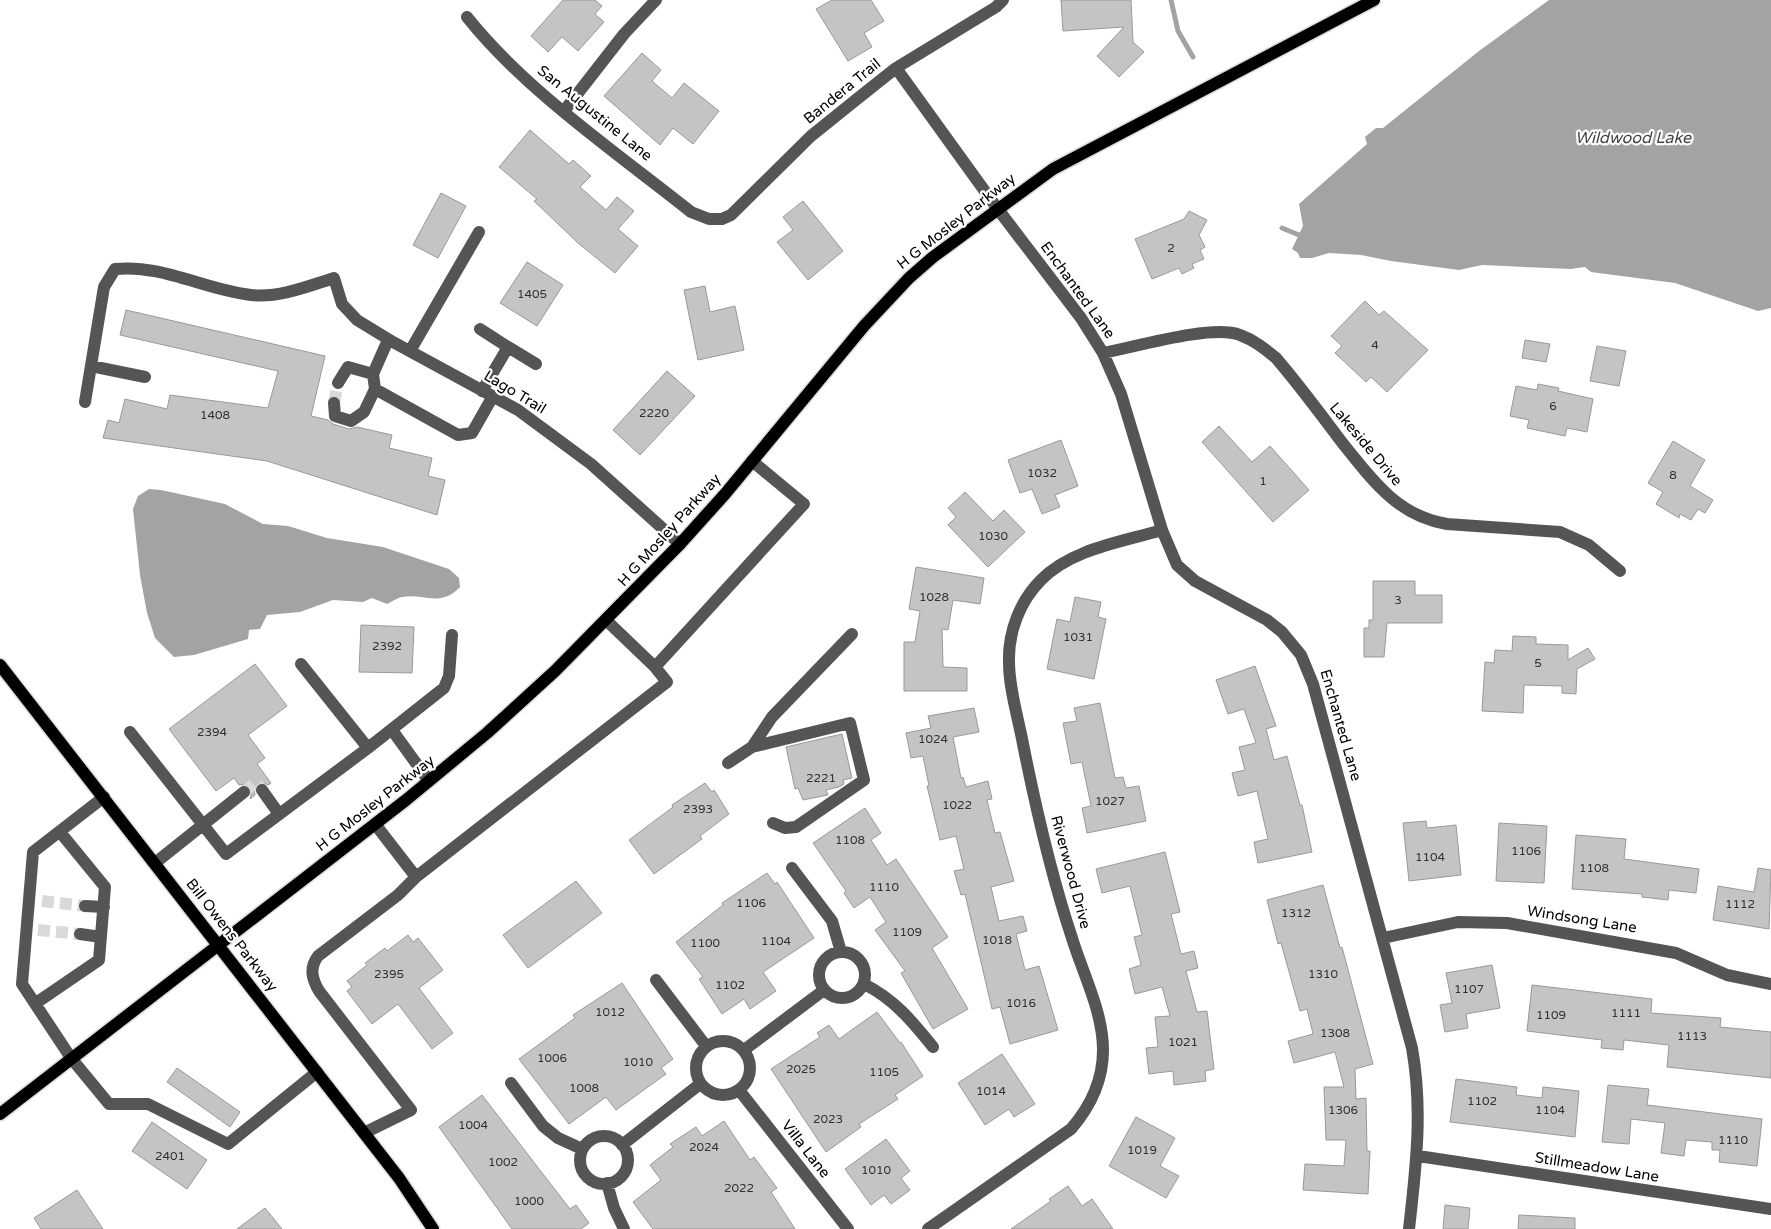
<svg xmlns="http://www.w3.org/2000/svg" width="1771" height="1229" font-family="'Varela Round',sans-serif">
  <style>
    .water { fill: #a3a3a3 }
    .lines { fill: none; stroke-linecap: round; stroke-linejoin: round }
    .stream { stroke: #a3a3a3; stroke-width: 5 }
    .building { fill: #c4c4c4; stroke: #999 }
    .minor-tunnel { stroke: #d9d9d9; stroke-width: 12; stroke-dasharray: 12 6; stroke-linecap: butt }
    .major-casing { stroke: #dbdbdb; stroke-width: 15 }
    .minor { stroke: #555; stroke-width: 12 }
    .major { stroke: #000; stroke-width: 12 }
    .labels { text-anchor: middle; stroke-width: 4.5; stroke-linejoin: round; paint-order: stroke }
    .number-label { font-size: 12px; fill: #313131 }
    .street-label { font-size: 15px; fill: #000; stroke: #fff }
    .water-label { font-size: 16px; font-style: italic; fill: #444; stroke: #fff }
  </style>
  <rect width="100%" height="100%" fill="#fff"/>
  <path class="water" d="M1549,0h222v308l-13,3 -83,-28 -84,-11 -6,-5 -14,2 -89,-4 -23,5 -68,-9 -30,-6 -32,-2 -17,5h-12l-2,-5 -6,-4 11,-23 -4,-22 68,-60 -2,-7 11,-9h7l96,-77z
    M149,489l12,1 64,14 38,20 25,2 39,12 56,9 66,22 10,9 1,9c-20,21 -37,6 -58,10 -5,1 -11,5 -15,7l-15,-6 -9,4 -30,-2 -33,12 -33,3 -7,14 -11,1 -1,9 -54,16 -20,2 -19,-19 -8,-25 -7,-38 -7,-66 5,-13z"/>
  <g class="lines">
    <path class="stream" d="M1171,0l7,31 15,26
      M1282,228l17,7 6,-1"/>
  </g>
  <path class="building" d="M563,0h32l7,6 -7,8 9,8 -26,29 -16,-14 -14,15 -17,-16z
    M832,0h39l13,21 -20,12 8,14 -24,14 -32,-52z
    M1061,0h70l2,42 11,10 -25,25 -22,-21 27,-29 -61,4z
    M642,53l19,17 -9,11 20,17 12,-15 35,28 -26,33 -20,-16 -13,17 -56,-49z
    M530,130l39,34 4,-4 18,16 -11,11 26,23 11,-13 17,14 -16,18 20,17 -23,27 -37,-30 -44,-42 3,-2 -38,-32z
    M441,193l25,13 -28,52 -25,-13z
    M803,201l40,50 -35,29 -31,-38 16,-12 -10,-13z
    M1189,211l18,9 -8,15 6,12 -5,3 4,9 -12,5 2,4 -12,6 -3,-6 -27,11 -17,-40 49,-20z
    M527,262l36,23 -26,41 -37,-23z
    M705,286l5,26 25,-6 9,44 -46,10 -14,-70z
    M1365,301l14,14 5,-4 44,39 -41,42 -16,-15 -5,5 -31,-29 7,-7 -11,-10z
    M126,310l199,46 -14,60 17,4 5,4 16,5 8,-2 35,8 -3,13 43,10 -4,18 17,4 -8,35 -170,-54 -164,-23 5,-18 11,3 6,-24 42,10 3,-14 98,13 10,-37 -158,-36z
    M1525,340l25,4 -4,18 -24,-4z
    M1597,346l29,5 -7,35 -29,-5z
    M667,371l28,25 -55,59 -27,-25z
    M1538,384l21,4 -1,3 35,8 -6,33 -20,-4 -2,8 -38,-8 2,-8 -19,-4 6,-30 21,4z
    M1219,426l33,36 18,-16 39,44 -36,32 -71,-80z
    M1061,440l17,46 -23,9 5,12 -18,7 -10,-25 -12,4 -12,-33z
    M1673,441l32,19 -15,26 23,14 -8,13 -7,-4 -7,11 -11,-6 -1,4 -23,-14 7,-12 -15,-9z
    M965,492l28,29 11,-11 21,22 -37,35 -40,-42 8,-8 -8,-9z
    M916,567l68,11 -4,26 -27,-4 -5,30 -6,-1 1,38 24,1v23h-63v-49h11l5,-31 -11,-2z
    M1373,581h42v14h27v28h-55l-3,34h-20v-29h5v-8h4z
    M1075,597l26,5 -3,15 8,2 -12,60 -47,-10 10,-50 13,3z
    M361,625l53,2 -2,46 -53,-1z
    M1513,636l23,1v7l32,1v15l20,-12 7,11 -18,10 -1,25 -14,-1v-7l-38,-1 -1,28 -41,-2 3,-49 9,1 1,-13 17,1z
    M255,664l32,42 -39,29 17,23 -8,6 14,19 -3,2 -6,-3 -5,2 -3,6 1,5 -5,4 2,-8 -1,-4 -5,-3 -7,1 -5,-7 -18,13 -47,-62z
    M1255,666l21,60 -10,3 8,31 13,-4 13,49h2l10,47 -54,11 -4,-21 14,-3 -11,-48 -19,5 -6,-23 13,-3 -6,-23 17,-4 -12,-34 -16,5 -12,-34z
    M1100,703l15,75 8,-1 3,11 13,-2 7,35 -59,12 -5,-25 9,-2 -9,-44 -11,2 -8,-41 14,-2 -3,-13z
    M974,708l5,24 -26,5 8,41 2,-1 3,10 22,-6 4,18 -5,1 8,33 5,-1 14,49 -23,6 8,34 24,-5 4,15 -11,3 9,36 14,-4 19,64 -48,14 -10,-37 -8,2 -27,-115 -4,1 -7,-24 10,-2 -8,-33 -16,4 -13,-54h2l-6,-30 -12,2 -5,-25 25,-5 -3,-12z
    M842,734l10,44 -9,2 1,4 -5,3 -13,3 2,5 -25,5 -5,-12 -3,1 -9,-42z
    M705,783l7,9 2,-2 15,24 -29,22 2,3 -48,35 -25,-34 44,-33 -1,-2z
    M865,808l16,25 -10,7 16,25 9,-6 52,78 -16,11 36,61 -35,20 -32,-56 4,-2 -30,-41 11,-8 -16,-25 -16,11 -10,-15 2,-2 -33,-48z
    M1426,821l1,7 29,-3 5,50 -52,6 -6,-58z
    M1499,823l48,3 -3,57 -48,-2z
    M1576,835l50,4 -2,20 75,10 -3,24 -27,-3 -1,10 -26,-3v-3l-70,-5z
    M1165,852l15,60 -9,2 10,40 13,-3 4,17 -12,3 11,41 10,-1 7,58 -9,2 1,10 -32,4 -1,-14 -24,3 -3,-26 12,-1 -3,-30 15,-1 -8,-29 -27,7 -6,-25 12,-4 -7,-28 8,-2 -12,-49 -28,7 -6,-24z
    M1758,868l13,2 -2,59 -56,-9 5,-34 36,6z
    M767,873l8,11 2,-2 37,56 -51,34 13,19 -26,18 -6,-10 -22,15 -23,-35 4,-2 -27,-35 47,-37 -1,-2z
    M576,881l26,32 -74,55 -25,-33z
    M1323,885l17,63 2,-1 31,117 -18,5 1,30 10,-1 1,53h3l-2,43 -65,-4 2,-26 39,2 2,-26h-20l-2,-53h20l-9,-35 -41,11 -6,-22 25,-7 -6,-25 -7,2 -19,-68 -3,1 -11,-44z
    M408,935l5,7 5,-4 25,32 -24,18 34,45 -21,16 -34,-45 -26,20 -25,-33 5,-4 -5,-6 20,-16 -2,-2 20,-15 2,3z
    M1492,965l8,43 -34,6 2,14 -23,4 -5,-27 12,-2 -6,-30z
    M622,983l51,76 -12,9 5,6 -50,36 -10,-13 -37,27 -50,-65 56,-41 -2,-3z
    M1532,985l120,14 -1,14 70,5 -1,9 51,5v46l-104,-11 2,-22 -45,-5 -1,10 -22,-2 1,-8 -75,-9z
    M877,1012l23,31 1,-1 22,34 -28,19 3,4 -39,25 2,3 -35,25 -55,-83 49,-32 -3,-4 12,-8 10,14z
    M1002,1054l33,50 -21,13 -5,-8 -24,16 -27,-42z
    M177,1068l63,44 -10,15 -63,-45z
    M1456,1079l61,8 -1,8 26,3 1,-11 36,4 -4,46 -125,-15z
    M1608,1085l41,4 -2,16 115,14 -5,47 -38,-4 1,-12h-8v-8l-26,-2 -2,16 -23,-3 4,-30 -34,-4 -2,25 -27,-2z
    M482,1095l88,114 6,-4 13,18 -8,6h-69l-73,-102z
    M1136,1117l39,21 -15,28 19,10 -13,22 -57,-32z
    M724,1121l26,39 4,-3 23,31 -6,4 24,37h-142l-20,-27 28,-22 -11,-15 23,-18 -3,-3 26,-17 6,9z
    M152,1122l55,38 -20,29 -55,-38z
    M886,1139l24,32 -9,7 9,12 -19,14 -7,-9 -13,10 -26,-36z
    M1068,1186l14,20 10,-7 21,30h-102l40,-28 -2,-2z
    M77,1190l26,39h-62l-7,-11z
    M1445,1205l25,3 -2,21h-25z
    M265,1208l17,21h-45z
    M1519,1215l56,3v11h-57z"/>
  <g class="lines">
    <path class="minor-tunnel" d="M334,403l4,-20
      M244,792l12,-10 6,8
      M42,901l43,5
      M38,930l42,4"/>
    <defs>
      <path id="major" d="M0,665l399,513 34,51
        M0,1114l406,-314 81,-67 68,-62 125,-127 45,-50 139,-168 45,-48 24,-21 120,-88 321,-169"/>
    </defs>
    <use href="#major" class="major-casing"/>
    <path class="minor" d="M467,17c58,73 150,136 224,195l18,7h13l9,-4 80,-79 46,-37 39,-31 100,-61 7,-7
      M896,68l101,140 84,110 22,35 18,41 41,136 15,35 18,16 72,39 15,12 19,23 12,29 99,364c11,62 4,119 -3,181
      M564,111l60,-77 32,-34
      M480,329l28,18
      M388,340l-15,34 2,15 83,46 14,-2 21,-37
      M410,351l69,-119
      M1103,353c32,-6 109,-29 137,-18 14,5 25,14 36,23 24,28 46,58 68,87 29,36 54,71 103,79l113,8 29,13 31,26
      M91,366l54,11
      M338,383l10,-16 25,7
      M482,391l26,-44 28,17
      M85,402l19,-115 11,-18c47,-5 90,21 136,26 28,3 58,-9 83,-17l8,26 15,16 36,22 125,68 73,54 89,80
      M334,403l1,13 16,5 13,-9 11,-23
      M301,664l67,84
      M655,667l149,-163 -52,-43
      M392,730l37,51
      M130,732l96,122 142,-106 76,-60 5,-12 3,-41
      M752,747l20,-30 80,-83
      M728,763l24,-16 98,-24 14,57 -68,47 -11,1 -12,-5
      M262,790l17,24
      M104,797l-71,55 -11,132 49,74 38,46h39l80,40 89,-72
      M375,824l41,53
      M155,863l89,-71
      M792,868l40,53 9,31
      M85,906l19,1
      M80,934l21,3
      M1383,938l75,-16 49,1 169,30 51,22 44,9
      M819 975a23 23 0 1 1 46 0a23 23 0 1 1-46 0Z
      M656,980l50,66
      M864,984c30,15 48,37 69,63
      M36,1003l63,-43 6,-73 -45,-55
      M696 1068a27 27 0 1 1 54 0a27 27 0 1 1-54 0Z
      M744,1050l80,-60
      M511,1083l32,43 15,12 24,11
      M739,1090l109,139
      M364,1133l47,-23 -92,-119c-7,-12 -10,-23 -1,-35l80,-61 18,-18 251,-195 -12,-15 -48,-46
      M580 1160a24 24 0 1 1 48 0a24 24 0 1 1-48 0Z
      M622,1145l78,-61
      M1418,1156l353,53
      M607,1183l7,25 10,21
      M928,1229l143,-100c20,-23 32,-48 32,-79 0,-38 -20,-76 -31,-112 -21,-63 -36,-129 -49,-194 -5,-27 -14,-55 -14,-82 -1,-30 11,-61 32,-82 30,-31 81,-38 121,-50"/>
    <use href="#major" class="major"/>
  </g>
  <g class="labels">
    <g class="number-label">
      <text x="1171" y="252">2</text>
      <text x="532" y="298">1405</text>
      <text x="1375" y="349">4</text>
      <text x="1553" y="410">6</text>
      <text x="654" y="417">2220</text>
      <text x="215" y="419">1408</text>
      <text x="1042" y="477">1032</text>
      <text x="1673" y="479">8</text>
      <text x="1263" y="485">1</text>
      <text x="993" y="540">1030</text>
      <text x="934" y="601">1028</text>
      <text x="1398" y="604">3</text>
      <text x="1078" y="641">1031</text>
      <text x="387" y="650">2392</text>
      <text x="1538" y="667">5</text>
      <text x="212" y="736">2394</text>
      <text x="933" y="743">1024</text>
      <text x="821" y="782">2221</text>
      <text x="1110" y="805">1027</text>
      <text x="957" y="809">1022</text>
      <text x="698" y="813">2393</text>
      <text x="850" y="844">1108</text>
      <text x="1526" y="855">1106</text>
      <text x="1430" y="861">1104</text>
      <text x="1594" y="872">1108</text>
      <text x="884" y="891">1110</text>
      <text x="751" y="907">1106</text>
      <text x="1740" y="908">1112</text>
      <text x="1296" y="917">1312</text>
      <text x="907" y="936">1109</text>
      <text x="997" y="944">1018</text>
      <text x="776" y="945">1104</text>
      <text x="705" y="947">1100</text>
      <text x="389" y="978">2395</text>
      <text x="1323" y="978">1310</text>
      <text x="730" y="989">1102</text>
      <text x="1469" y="993">1107</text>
      <text x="1021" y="1007">1016</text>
      <text x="610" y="1016">1012</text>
      <text x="1626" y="1017">1111</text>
      <text x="1551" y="1019">1109</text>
      <text x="1335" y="1037">1308</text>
      <text x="1692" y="1040">1113</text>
      <text x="1183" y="1046">1021</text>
      <text x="552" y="1062">1006</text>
      <text x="638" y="1066">1010</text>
      <text x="801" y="1073">2025</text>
      <text x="884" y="1076">1105</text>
      <text x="584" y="1092">1008</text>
      <text x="991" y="1095">1014</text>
      <text x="1482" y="1105">1102</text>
      <text x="1343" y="1114">1306</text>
      <text x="1550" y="1114">1104</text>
      <text x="828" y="1123">2023</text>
      <text x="473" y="1129">1004</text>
      <text x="1733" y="1144">1110</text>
      <text x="704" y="1151">2024</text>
      <text x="1142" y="1154">1019</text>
      <text x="170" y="1160">2401</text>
      <text x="503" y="1166">1002</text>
      <text x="876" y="1174">1010</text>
      <text x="739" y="1192">2022</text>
      <text x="529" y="1205">1000</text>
    </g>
    <g class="street-label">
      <text transform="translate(842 91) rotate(-39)" y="5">Bandera Trail</text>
      <text transform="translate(595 113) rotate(39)" y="5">San Augustine Lane</text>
      <text transform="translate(956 221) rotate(-38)" y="5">H G Mosley Parkway</text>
      <text transform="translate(1078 290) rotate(54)" y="5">Enchanted Lane</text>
      <text transform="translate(515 392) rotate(31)" y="5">Lago Trail</text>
      <text transform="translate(1366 444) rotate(50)" y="5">Lakeside Drive</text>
      <text transform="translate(669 530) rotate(-48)" y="5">H G Mosley Parkway</text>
      <text transform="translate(1341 725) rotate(74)" y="5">Enchanted Lane</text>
      <text transform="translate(375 803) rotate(-38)" y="5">H G Mosley Parkway</text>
      <text transform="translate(1071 872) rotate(75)" y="5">Riverwood Drive</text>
      <text transform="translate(1582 919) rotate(9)" y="5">Windsong Lane</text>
      <text transform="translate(232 935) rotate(52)" y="5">Bill Owens Parkway</text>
      <text transform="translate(806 1149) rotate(52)" y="5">Villa Lane</text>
      <text transform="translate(1597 1167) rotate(9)" y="5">Stillmeadow Lane</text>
    </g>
    <g class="water-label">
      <text x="1633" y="143">Wildwood Lake</text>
    </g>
  </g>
</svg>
